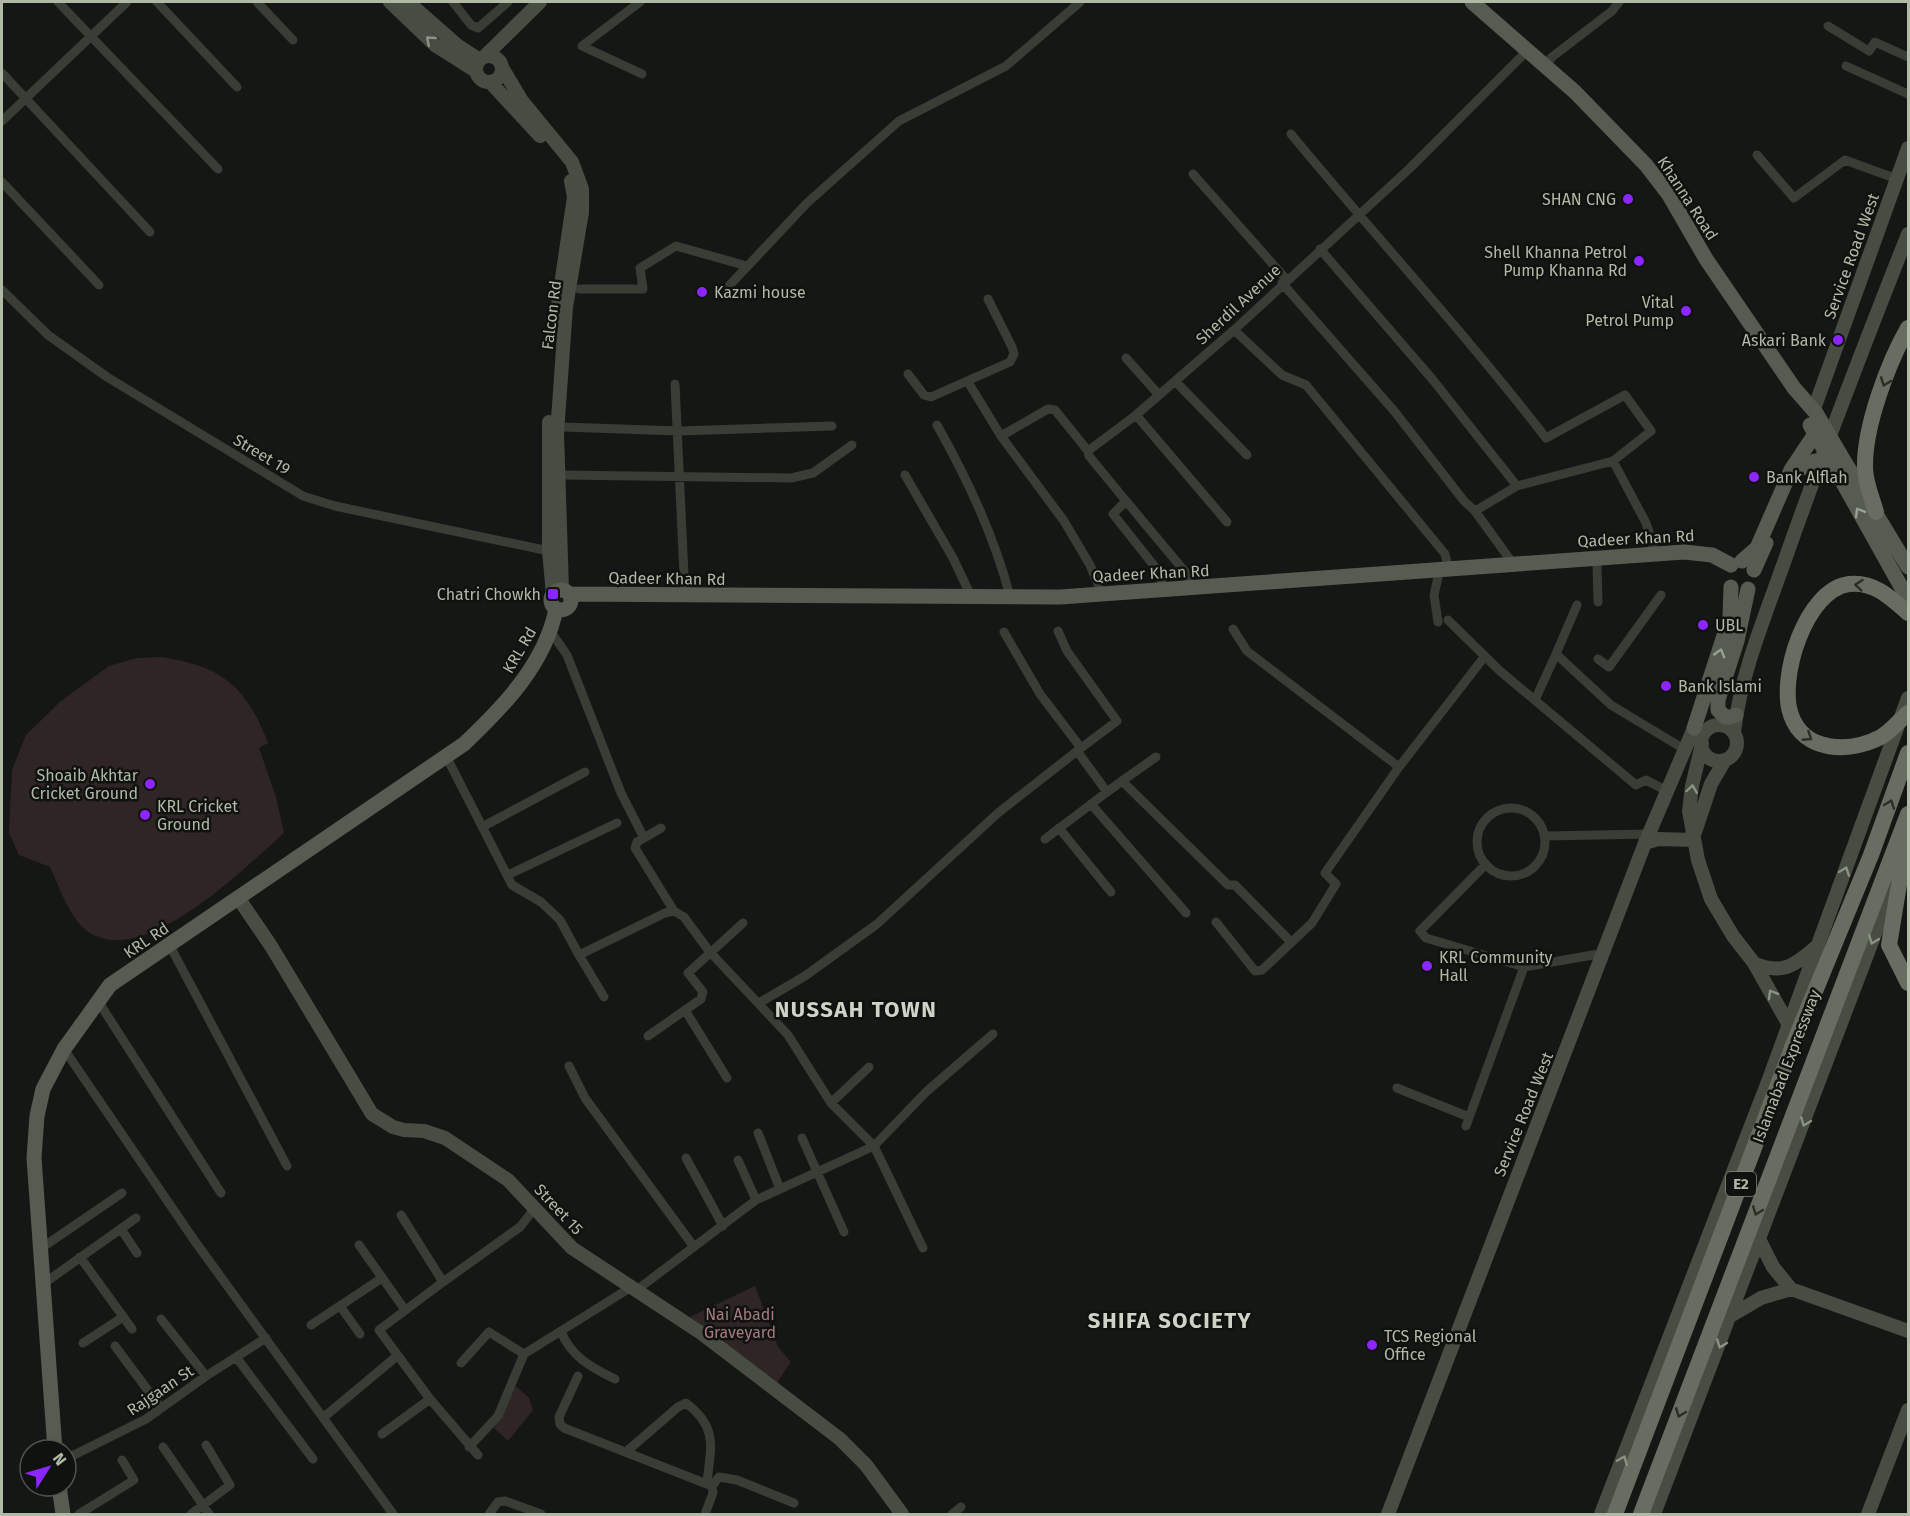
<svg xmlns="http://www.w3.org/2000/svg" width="1910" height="1516" font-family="'Fira Sans',sans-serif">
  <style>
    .green { fill: #302525 }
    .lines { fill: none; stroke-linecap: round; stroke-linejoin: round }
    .street { stroke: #383d36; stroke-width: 9 }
    .secondary { stroke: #484d43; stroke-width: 14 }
    .primary { stroke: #565c51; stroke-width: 15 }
    .highway { stroke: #676e61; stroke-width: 16 }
    .primary-bridge { stroke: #565c51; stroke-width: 15 }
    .oneway { stroke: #8b9383 }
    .oneway2 { stroke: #2a2e28 }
    .oneway3 { stroke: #99a291 }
    .poi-dot { fill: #8d25ff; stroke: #101210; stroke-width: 2 }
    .labels { text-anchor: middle; stroke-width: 5; stroke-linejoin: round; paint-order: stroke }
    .shield { fill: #101210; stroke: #7f8779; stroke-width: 1.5 }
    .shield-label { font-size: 15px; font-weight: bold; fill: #afb9a6 }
    .street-label { font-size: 16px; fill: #afb9a6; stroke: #101210 }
    .poi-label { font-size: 16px; fill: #afb9a6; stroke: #101210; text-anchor: start }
    .park-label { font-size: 16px; fill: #a67b80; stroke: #101210 }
    .district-label { font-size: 22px; font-weight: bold; letter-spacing: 1.5px; fill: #cdd4c7; stroke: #101210 }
  </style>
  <rect width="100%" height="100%" fill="#151715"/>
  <path class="green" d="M161,657c61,9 85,29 107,86l-9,5 17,49 8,36c-40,35 -155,153 -207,88 -12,-16 -19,-37 -27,-54l-31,-12 -10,-22 3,-63 14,-35 35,-34 48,-35 28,-8z
    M755,1286l23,61 13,15 -15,22 -86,-67z
    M517,1387l12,11 4,12 -25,31 -14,-13 20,-40z"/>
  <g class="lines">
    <path class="street" d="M58,2l160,167
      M157,2l80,85
      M257,2l36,38
      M453,2l18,23 7,3 30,-26
      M640,2l-58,44 60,28
      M1828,26l41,25 6,-9 33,15
      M1546,65l6,-8 60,-46 7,-9
      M1846,66l62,28
      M2,73l148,159
      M2,121l125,-119
      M1291,134c84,102 174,199 255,304l79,-43 26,36 -38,30 -96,25 -42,25
      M1757,155l37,43 51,-38 52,19
      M1193,174l93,105
      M2,182l97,103
      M1320,249l113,131 84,106
      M1282,283l113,129 69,89 11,10 39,54
      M579,289h64l-3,-21 36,-22 71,20
      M726,289l81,-86 92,-82 107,-55 74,-64
      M2,290l46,45 59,42 196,119 32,10 214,45
      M1234,330l48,45 24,10 139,169 4,16
      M1126,358l33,37
      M908,374l16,21 7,2 79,-35 4,-8 -2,-7 -24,-48
      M1175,381l72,74
      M968,382l33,54 63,85 26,44 12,29
      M675,384l10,212
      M1136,415l91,107
      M937,425c31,55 58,112 73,172
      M563,427l116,4 153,-5
      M1001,436l47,-27 7,1 33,41
      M1613,461l33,62 10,31
      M562,475l229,3 22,-5 39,-28
      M905,475l48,83 18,38
      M1126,501l60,72 7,16
      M1597,566l1,36
      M1438,577l-4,18 4,27
      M1164,590l-5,-18 -46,-58 13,-13 -37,-45 -1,-5 48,-36 98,-85 175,-161 119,-119
      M1577,605l-21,49 55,51 73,44
      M1448,620l52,51 136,114 10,-5 21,11
      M1233,629l14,22 152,116
      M1058,631l9,20 50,70 -36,27
      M551,632l16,23 54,138 23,45
      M1598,659l11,8 52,-72
      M1535,700l21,-46
      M1077,751l30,41 15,-11 106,104h7l55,56
      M446,756l66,129 29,17 19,18 19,35 86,-42 9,-2
      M1122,781l34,-24
      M1091,804l95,109
      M1477 842a34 34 0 1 1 68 0a34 34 0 1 1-68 0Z
      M482,827l103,-55
      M1059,828l52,64
      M1546,836l103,-2
      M1045,839l62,-47
      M1486,864l-66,67 6,7 98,29
      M508,875l109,-52
      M1216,922l39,49 7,-1 50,-47 24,-39 -11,-11 74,-106 86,-111
      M170,946l117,220
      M579,955l25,42
      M98,1001l123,192
      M759,1003l46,-27 72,-52 121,-111 83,-65 -41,-54 -36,-62
      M685,1010l42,68
      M648,1036l53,-37 2,-7 -15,-19 55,-50
      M64,1049l130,191 199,274
      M569,1066l16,32 109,149
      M1397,1088l72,29
      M831,1103l38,-36
      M1466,1126l58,-159 80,-14
      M758,1133l22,56
      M802,1138l42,94
      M686,1158l37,68
      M738,1160l18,40
      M401,1215l42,67 77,-55 15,-19
      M121,1229l16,24
      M359,1245l46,65
      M923,1248l-49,-102 52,-54 67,-58
      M40,1249l82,-56
      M80,1257l52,72
      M443,1282l-64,48 51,69 48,56
      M43,1284l93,-66
      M638,1289l118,-89 118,-54 -43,-43 -43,-68 -79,-84 -25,-34 -10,-6 -39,-63 2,-6 24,-14
      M340,1306l20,28
      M161,1319l45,57
      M311,1325l71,-47
      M561,1331c9,25 31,37 54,48
      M83,1343l40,-26
      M115,1346l46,62
      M236,1357l77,102
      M461,1363l28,-31 35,22
      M578,1376l-19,41 1,7 4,4 148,58
      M324,1417l73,-61
      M382,1434l48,-35
      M163,1447l46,67
      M469,1447l29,-31 26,-62 109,-68
      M626,1452l52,-45 8,-4c32,24 25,44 21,79
      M66,1459l80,-40 60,-43 60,-38
      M79,1514l55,-34 -12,-20
      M191,1514l39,-29 -24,-40
      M489,1514l9,-12 7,-1 36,13
      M705,1514l8,-21 -1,-7 7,-9 18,3 57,23
      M952,1514l9,-7"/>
    <path class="secondary" d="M390,2l45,43 41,26
      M408,2l49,43 23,15
      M476 69a13 13 0 1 1 26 0a13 13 0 1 1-26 0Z
      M484,57l56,-55
      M503,69l19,32 50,61 10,27v23l-16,95 -9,126 5,157
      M490,82l50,54
      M558,305l16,-108 -3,-16
      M1814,409l94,-261
      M549,422v129l4,43
      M1701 743a18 18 0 1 1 36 0a18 18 0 1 1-36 0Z
      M1734,732c7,-61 33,-120 53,-178 38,-108 79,-214 121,-320
      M1702,744l-10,42 -3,25 9,49 13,39 22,37 21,27 35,62
      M1695,832l16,-48 14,-24
      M1645,843l13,-4 36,1
      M239,899l32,47 101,168 21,13 11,3 20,1 21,7 63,42 64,68 129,85 139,106 26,26 36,49
      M1754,963c28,13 41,2 62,-16
      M1760,1241l13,26 18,22 117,42
      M1732,1315l29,-17 30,-9
      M1388,1514l257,-671 49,-115 10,5
      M1601,1514l168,-435 139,-381
      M1654,1514l240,-630
      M1868,1514l40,-104"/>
    <path class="primary" d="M1472,2l103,90 71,73 23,30 37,64 88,129 22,25
      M1840,454l68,113
      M1833,465l75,134
      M1742,561l15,-13 34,-78 24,-36
      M1754,570l12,-27
      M551 600a10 10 0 1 1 20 0a10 10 0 1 1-20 0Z
      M569,594l491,3 624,-45 28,3 19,10
      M1736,715l-6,2h-5l-7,-7v-10l19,-59 11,-52
      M1694,728l36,-111 1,-30
      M55,1450l-21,-292 3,-42 6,-27 21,-40 46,-64 354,-241c40,-38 81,-80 92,-135
      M59,1486l4,28"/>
    <path class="highway" d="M1876,512c-4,-14 -11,-30 -11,-44 -1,-41 23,-105 43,-140
      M1908,613c-17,-15 -34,-32 -59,-29 -44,6 -71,95 -58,131 13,38 59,38 90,22 10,-6 18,-16 27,-24
      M1906,842l-17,103 19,38
      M1615,1514l180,-474 76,-185 37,-102
      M1641,1514l267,-700"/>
    <path class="primary-bridge" d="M1816,413l24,41
      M1810,425l23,40
      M1796,471l19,-10 16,2"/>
  </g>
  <defs><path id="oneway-chevron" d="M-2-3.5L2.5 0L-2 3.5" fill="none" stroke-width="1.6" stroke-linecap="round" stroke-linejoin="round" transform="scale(1.5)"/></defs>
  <g class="oneway">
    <use href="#oneway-chevron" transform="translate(430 40) rotate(-139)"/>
    <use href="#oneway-chevron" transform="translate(1692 789) rotate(-82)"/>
    <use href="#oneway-chevron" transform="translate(1845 871) rotate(-70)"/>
    <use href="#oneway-chevron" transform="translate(1873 940) rotate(111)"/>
    <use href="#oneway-chevron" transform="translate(1772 994) rotate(-120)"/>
    <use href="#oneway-chevron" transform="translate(1805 1122) rotate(111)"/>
    <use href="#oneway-chevron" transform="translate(1721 1344) rotate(111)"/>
    <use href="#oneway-chevron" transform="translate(1623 1460) rotate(-68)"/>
  </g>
  <g class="oneway2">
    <use href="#oneway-chevron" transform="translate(1885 382) rotate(110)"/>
    <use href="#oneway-chevron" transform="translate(1859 585) rotate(-174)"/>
    <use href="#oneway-chevron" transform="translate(1808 737) rotate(33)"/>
    <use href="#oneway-chevron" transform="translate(1890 804) rotate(-70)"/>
    <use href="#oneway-chevron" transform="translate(1757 1211) rotate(111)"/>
    <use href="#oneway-chevron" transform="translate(1680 1413) rotate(111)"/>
  </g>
  <g class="oneway3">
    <use href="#oneway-chevron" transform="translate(1859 512) rotate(-120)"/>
    <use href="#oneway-chevron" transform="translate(1720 653) rotate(-74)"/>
  </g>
  <g class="poi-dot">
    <circle cx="1628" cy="199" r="6"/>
    <circle cx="1639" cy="261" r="6"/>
    <circle cx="702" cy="292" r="6"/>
    <circle cx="1686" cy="311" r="6"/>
    <circle cx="1838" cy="340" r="6"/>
    <circle cx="1754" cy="477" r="6"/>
    <rect x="547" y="588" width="12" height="12" rx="3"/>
    <circle cx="1703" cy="625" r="6"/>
    <circle cx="1666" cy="686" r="6"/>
    <circle cx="150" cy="784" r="6"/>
    <circle cx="145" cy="815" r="6"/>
    <circle cx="1427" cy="966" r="6"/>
    <circle cx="1372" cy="1345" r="6"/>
  </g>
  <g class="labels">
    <rect class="shield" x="1726" y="1172" width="30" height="24" rx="4.5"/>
    <g class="shield-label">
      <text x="1741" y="1189">E2</text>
    </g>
    <g class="street-label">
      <text transform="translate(1688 198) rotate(57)" y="6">Khanna Road</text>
      <text transform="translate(1851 256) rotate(-70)" y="6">Service Road West</text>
      <text transform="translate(1238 304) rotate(-43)" y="6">Sherdil Avenue</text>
      <text transform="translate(551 315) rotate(-83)" y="6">Falcon Rd</text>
      <text transform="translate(262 454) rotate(31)" y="6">Street 19</text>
      <text transform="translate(1636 538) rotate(-3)" y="6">Qadeer Khan Rd</text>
      <text transform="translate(1151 573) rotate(-3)" y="6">Qadeer Khan Rd</text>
      <text transform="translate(667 578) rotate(1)" y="6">Qadeer Khan Rd</text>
      <text transform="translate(519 650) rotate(-60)" y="6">KRL Rd</text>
      <text transform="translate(146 940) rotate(-34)" y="6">KRL Rd</text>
      <text transform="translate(1786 1066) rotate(-69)" y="6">Islamabad Expressway</text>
      <text transform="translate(1523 1114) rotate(-68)" y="6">Service Road West</text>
      <text transform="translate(559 1209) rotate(47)" y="6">Street 15</text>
      <text transform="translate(160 1390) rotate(-34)" y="6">Rajgaan St</text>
    </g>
    <g class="poi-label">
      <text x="1616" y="205" text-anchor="end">SHAN CNG</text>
      <text x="1627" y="258" text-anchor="end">Shell Khanna Petrol<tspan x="1627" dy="18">Pump Khanna Rd</tspan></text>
      <text x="714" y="298">Kazmi house</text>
      <text x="1674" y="308" text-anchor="end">Vital<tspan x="1674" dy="18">Petrol Pump</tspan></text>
      <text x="1826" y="346" text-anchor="end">Askari Bank</text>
      <text x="1766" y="483">Bank Alflah</text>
      <text x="541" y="600" text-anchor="end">Chatri Chowkh</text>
      <text x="1715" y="631">UBL</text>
      <text x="1678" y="692">Bank Islami</text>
      <text x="138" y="781" text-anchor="end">Shoaib Akhtar<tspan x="138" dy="18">Cricket Ground</tspan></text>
      <text x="157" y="812">KRL Cricket<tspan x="157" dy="18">Ground</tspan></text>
      <text x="1439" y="963">KRL Community<tspan x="1439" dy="18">Hall</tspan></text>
      <text x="1384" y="1342">TCS Regional<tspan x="1384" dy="18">Office</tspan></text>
    </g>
    <g class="park-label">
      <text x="740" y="1320">Nai Abadi<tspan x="740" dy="18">Graveyard</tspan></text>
    </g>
    <g class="district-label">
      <text x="856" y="1017">NUSSAH TOWN</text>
      <text x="1170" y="1328">SHIFA SOCIETY</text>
    </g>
  </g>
  <rect width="1910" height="1516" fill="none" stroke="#afb9a6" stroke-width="6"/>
  <g transform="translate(48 1468) rotate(53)"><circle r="28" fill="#101210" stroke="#50554c" stroke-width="1.5"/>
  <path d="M0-4.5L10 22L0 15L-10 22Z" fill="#8d25ff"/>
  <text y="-9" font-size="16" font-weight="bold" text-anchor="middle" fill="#afb9a6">N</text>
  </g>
</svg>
